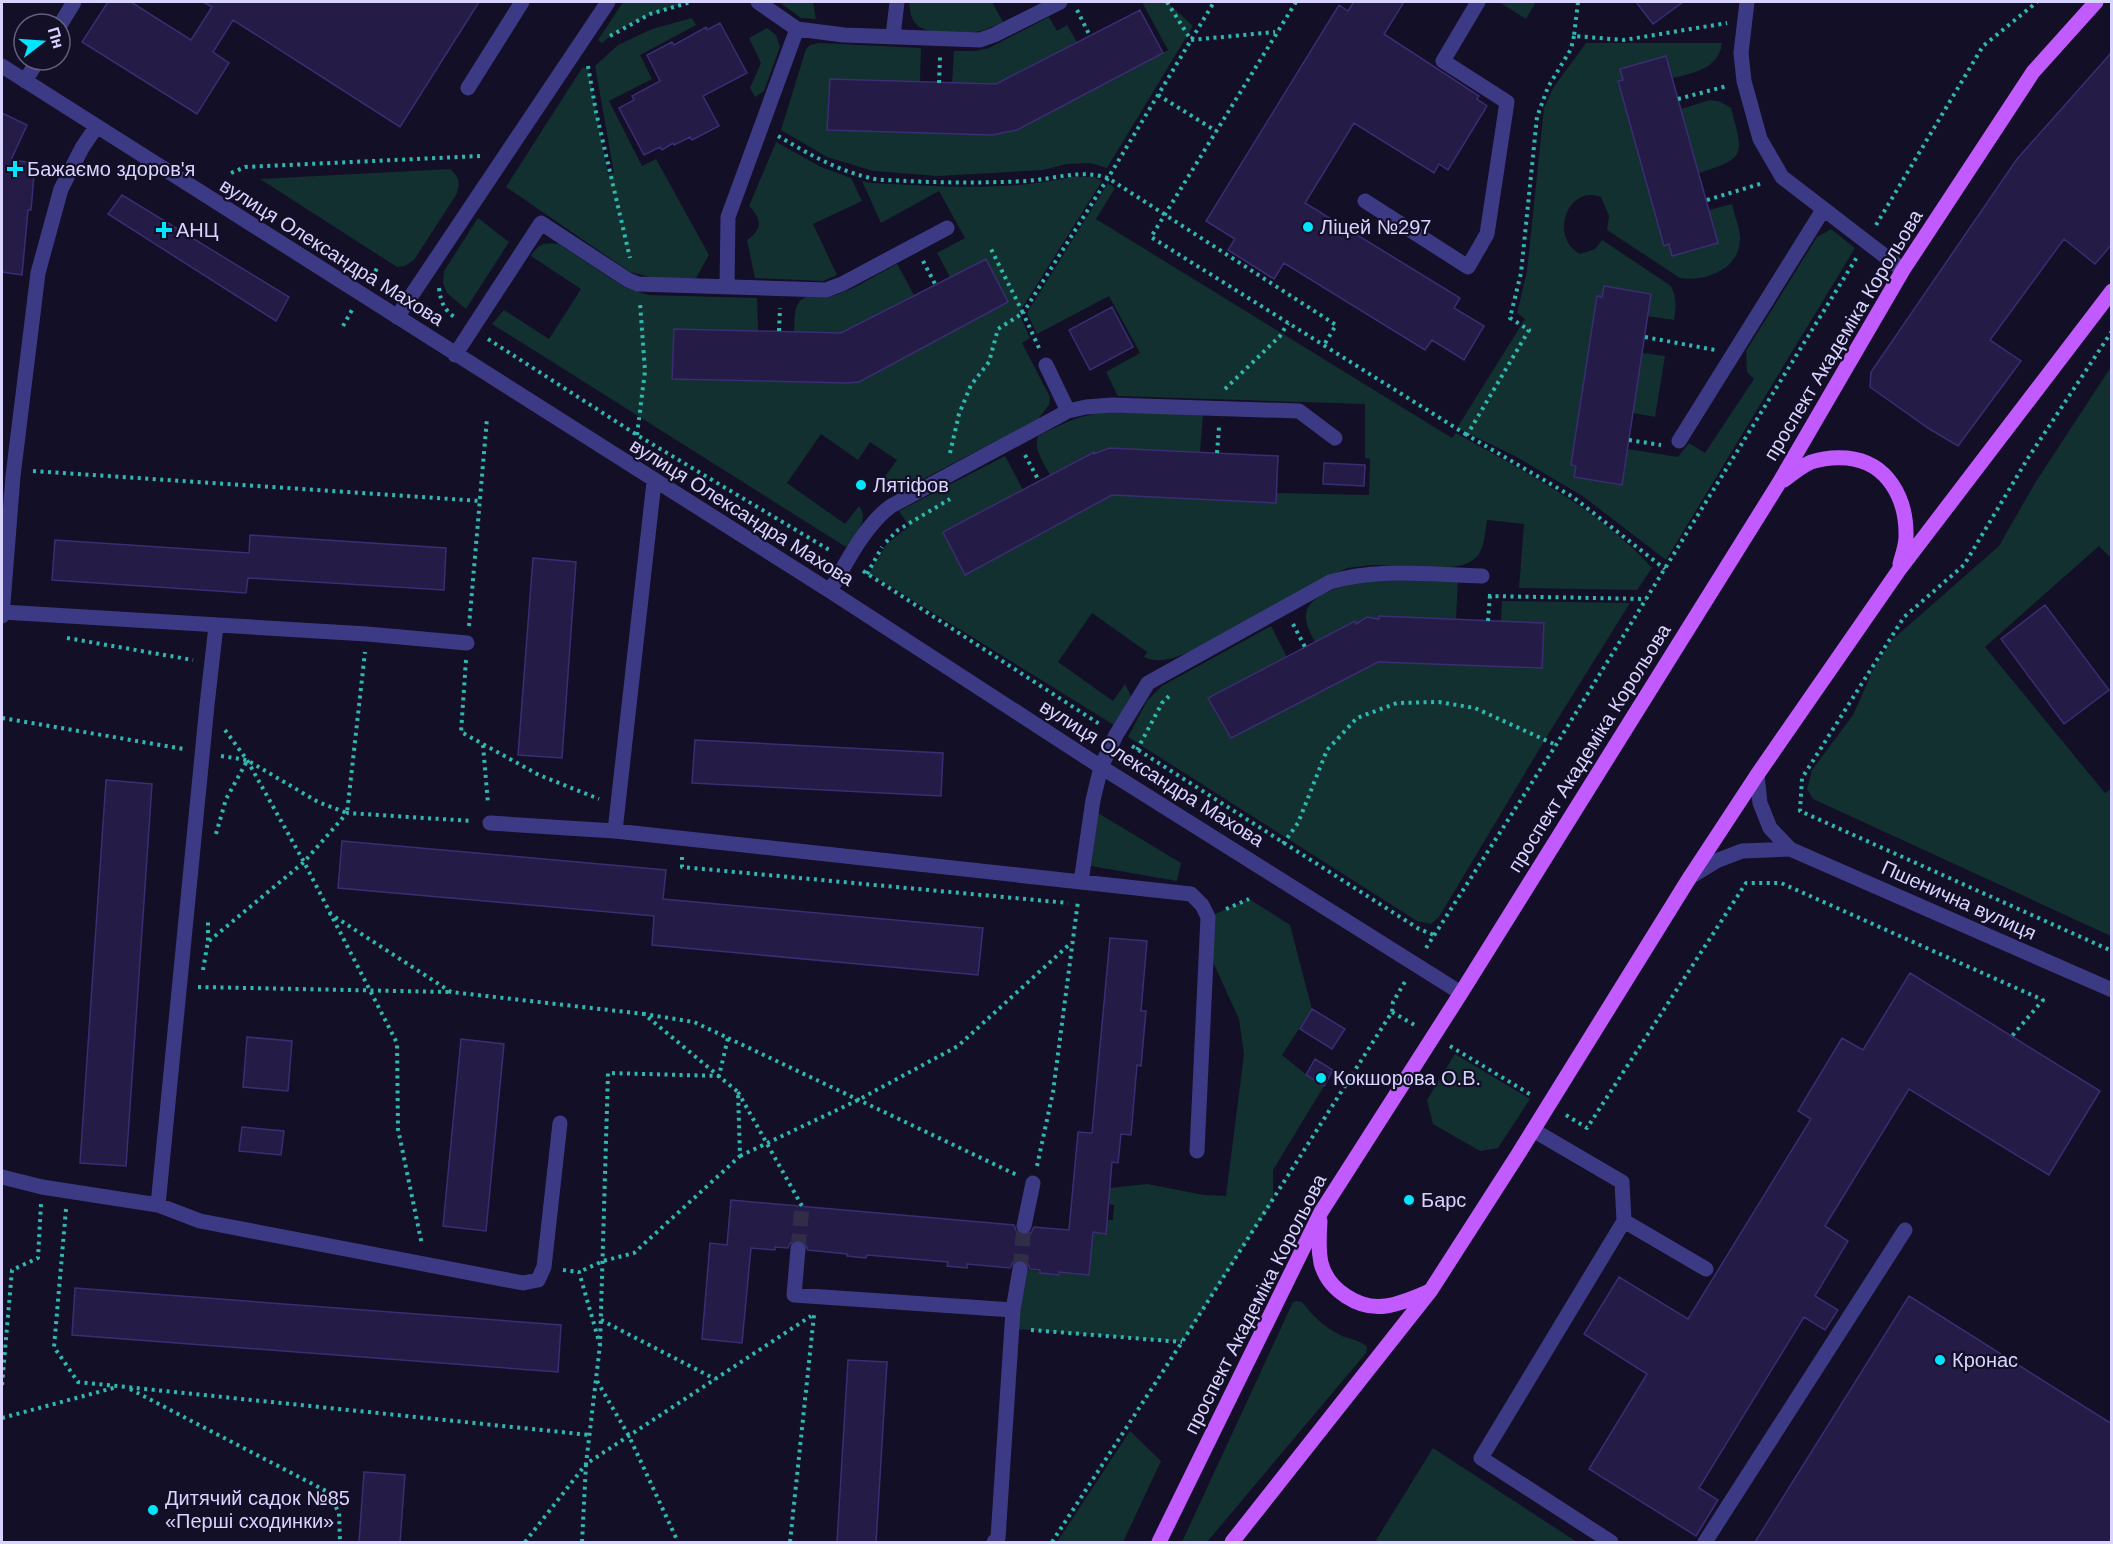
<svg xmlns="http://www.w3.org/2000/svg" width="2113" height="1544" font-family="Arial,sans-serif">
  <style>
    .green { fill: #12302f }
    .building { fill: #241b47; stroke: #3b2d73; stroke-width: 1.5 }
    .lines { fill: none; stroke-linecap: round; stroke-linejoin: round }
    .minor-tunnel { stroke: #312d47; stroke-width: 15; stroke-dasharray: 15 8; stroke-linecap: butt }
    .path { stroke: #2fb8b0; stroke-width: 4; stroke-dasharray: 3 4.5; stroke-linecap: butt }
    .minor { stroke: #3d3a85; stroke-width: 15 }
    .major { stroke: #c25bff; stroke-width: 15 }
    .poi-dot { fill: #00e5ff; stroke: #130f26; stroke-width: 2 }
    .labels { text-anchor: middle; stroke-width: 4.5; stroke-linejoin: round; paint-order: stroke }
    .poi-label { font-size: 20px; fill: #d9d4ff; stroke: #130f26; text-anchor: start }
    .street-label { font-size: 20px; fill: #d9d4ff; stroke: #130f26 }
  </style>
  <rect width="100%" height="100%" fill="#130f26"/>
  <path class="green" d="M623,2h67c-32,9 -62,19 -88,41l-4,-3z
    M779,2h34l3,17 -15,-1z
    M909,2h83l11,20c-9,4 -17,8 -27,10 -14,2 -51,3 -60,-8 -6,-6 -6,-15 -7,-22z
    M1142,2h25l26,24 -86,142 -17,-5 -23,1 -24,6 -105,6 -65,-5 -46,-14 -46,-27 25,-81 4,-4 9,-2 102,5 -1,34 -90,-2 -3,50h190l151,-80z
    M1499,2h37l-10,17z
    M1049,17l8,14 10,-6 10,17 -81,42 -44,-1 2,-32h21l14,-3z
    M692,18l4,7 -56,30 12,24 -43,22 33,65 14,-7 53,96 -13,23h-42l-24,-6 -124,-85 76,-119h6l20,106 6,-1 -19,-107 23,-21 34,-16z
    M767,28l9,7 4,12 -16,44 -9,6 -5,-9 11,-25 -12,-25z
    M1586,43h136c-3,26 -29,30 -49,35l-7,-21 -48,25 46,164 5,-2 3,12 46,-13 -9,-33 23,-6c2,11 9,25 8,36 -1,30 -36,42 -60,38l-73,-48 2,-14 -8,-19c-34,-13 -52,41 -21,57l15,-5 7,-9 69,46c6,12 5,22 3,34l-26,-4 3,-22 -47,-8 -2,11h-5l-26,168 5,1 -1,11 47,8 6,-36 50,8 11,-14 16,10 49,-74 -7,-7 -1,-21 71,-114 14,-8 24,19 -189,312 -82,-63 -69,-41 -58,-28 68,-109 -8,-6 10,-42 17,-163 9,-20z
    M1710,100l11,2 10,6c12,46 17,50 -32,65l-18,-64z
    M776,142l45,25 30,11 11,23 -49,23 24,51 -14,6 -68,-3 -8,-38c16,-11 15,-21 2,-34z
    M450,169c9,8 11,14 6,26l-42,65 -9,6 -8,1 -137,-88z
    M1071,177h23l8,4 -83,132 11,25 -8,5 28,54 -1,8 -12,15 -141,73c-8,-1 -12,-3 -16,-10l17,-23 -27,-18 -12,18 -37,-26 -34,49 58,41 14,-18c11,14 -4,29 -13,41l-354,-223 12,-14 45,29 32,-50 -50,-33c8,-13 13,-14 28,-12l65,43 24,8 109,3 1,33 -84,-2 -2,50 164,4 2,-5h26l144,-76 -22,-43 -36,18 -13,-24 28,-15 -26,-47 -58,32 -19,-42 9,2c66,3 135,9 200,-6z
    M1108,183l7,5 -19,31 356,219 4,-5c69,39 142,75 196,135l-15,22 -118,-2 5,-64 -37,-4c-4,27 -3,43 -35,47l-80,-2 -24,3 -22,9 -130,72c-17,7 -34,16 -52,8l3,-5 -55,-39 -34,49 55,39 12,-17 8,16 -16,27 -248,-154 17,-28 23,-19 -10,-15 106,-55 18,34 -80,42 22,42 147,-79 163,8 2,-10 92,2 1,-36 -5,-1v-54l-247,-8 -12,-24 34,-19 -31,-57 -72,38 -10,-21z
    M478,218l31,24 -43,67 -19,-16 -4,-10 1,-12z
    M897,264l17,31 -73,38 -47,-1c1,-10 -1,-25 7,-32 7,-7 18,-2 27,-3 22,-4 49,-23 69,-33z
    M1642,353l23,3 -10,61 -22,-4z
    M2111,367v187l-2,2 -10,-10 -114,101 120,146 6,-4v147l-298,-137 -6,-10 5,-19 41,-55 22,-49 18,-27 106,-93 36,-63z
    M1112,412l91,2 -3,38 -86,-4 -12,3 -7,5 -1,-4 -4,1 -40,22c-6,-12 -17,-26 -12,-39 28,-14 43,-22 74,-24z
    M1372,580l86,1 -2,38 -77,-3v4l-23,5 -2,-4 -39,21c-4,-8 -10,-18 -9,-27 1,-23 48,-32 66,-35z
    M1502,601l128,2 -81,130 -110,184 -8,7 -14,-3 -289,-184 19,-36 15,-15 109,-60 16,31 -56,80 147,-75 164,6 2,-45 -43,-2z
    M1098,813l83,50 -4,18 -86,-15z
    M1249,899l41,26 22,84 -30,46 26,21 16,10 -51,84v31l-91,141 -165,-13 7,-60 35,6 34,-43 13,1 1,-13h6l1,-15 -5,-1 1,-16 37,-4 57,11 22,1 18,-142 -5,-35 -26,-57 -5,-45z
    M1455,1054l75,45 -32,49 -18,3 -47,-27 -6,-24z
    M1297,1301l5,1c11,14 22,25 38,33 8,4 21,5 27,12l-1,6 -159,189h-25l111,-240z
    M1130,1431l31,30 -38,81h-66z
    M1433,1448l144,94h-202z"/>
  <path class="building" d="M108,2h23l60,38 21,-33 -9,-5h276l-79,125 -167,-107 -20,32 16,11 -32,51 -115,-72z
    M1354,2h50l-20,32 95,62 -2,3 10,7 -39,64 -9,-6 -5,9 -80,-50 -49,80 155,95 -6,10 30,18 -20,34 -32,-20 -7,10 -141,-87 -10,16 -46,-29 7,-11 -29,-18 133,-216 9,6z
    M1636,2h47l-30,22z
    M1140,10l23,43 -146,77 -25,5 -165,-5 3,-51 166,5z
    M720,23l27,50 -44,23 16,30 -27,14 -2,-3 -16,8 -1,-2 -11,7 -2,-3 -16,8 -25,-47 15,-8 -2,-4 28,-15 -13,-26 25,-13 2,3 32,-18 1,3z
    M2112,52v192l-17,20 -31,-25 -74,101 31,21 -63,85 -30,-18 -58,-41 1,-15 146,-213z
    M1666,56l52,187 -46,13 -3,-12 -5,2 -46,-165 5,-1 -3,-11z
    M2,113l25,12 -16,35 24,3 -4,47h-3l-6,65 -20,-3z
    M122,195l167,102 -13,24 -168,-107z
    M986,259l22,43 -149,80 -13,1 -174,-4 2,-50 167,4z
    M1604,286l47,8 -29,191 -48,-8 2,-11 -5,-1 26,-169 5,1z
    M1112,307l21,40 -43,23 -21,-40z
    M1109,448l169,8 -2,47 -164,-8 -147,80 -22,-43 151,-80v2z
    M1324,463l41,2 -1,21 -41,-2z
    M250,535l196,13 -2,42 -196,-12 -2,15 -194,-13 3,-40 194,13z
    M533,558l43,4 -14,196 -44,-3z
    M2045,605l64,85 -45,34 -63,-85z
    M1379,616l165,7 -2,45 -164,-6 -147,76 -23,-40 147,-77 1,3 11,-7 12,2z
    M695,740l248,13 -2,43 -249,-13z
    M106,780l46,4 -26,382 -46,-3z
    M342,841l324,29 -3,29 320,29 -5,47 -326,-30 2,-29 -316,-28z
    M1110,938l37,3 -6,70h5l-5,55 -4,-1 -6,70 -10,-1 -3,29 -6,-1 -6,72 -13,-2 -4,43 -30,-3v3l-19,-2v-3l-10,-1 -3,-7 -6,-3 -8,3 -3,6 -43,-4v4l-20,-2 1,-4 -81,-7 -1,3 -19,-2v-2l-39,-4 -4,-9 -6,-2 -8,4 -2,5 -13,-1v3l-24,-2 -9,95 -40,-4 8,-96 17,2 4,-45 283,25 3,8 6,3 8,-3 3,-6 35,3 9,-98 14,1z
    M1910,973l190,118 -51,84 -140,-86 -84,137 23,15 -33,55 23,14 -13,20 -21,-13 -105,171 19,12 -22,36 -107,-67 58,-95 -63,-40 35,-57 69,42 123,-200 -13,-8 44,-73 21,12z
    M1312,1009l33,20 -13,20 -32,-20z
    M247,1037l45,4 -4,50 -45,-4z
    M461,1039l43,5 -18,187 -43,-5z
    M1315,1059l18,11 -9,16 -18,-11z
    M242,1127l42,4 -3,24 -42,-4z
    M75,1288l486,37 -3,47 -486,-37z
    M1909,1296l203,128v118h-357z
    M848,1360l39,2 -11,180h-39z
    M364,1472l41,3 -5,67h-41z"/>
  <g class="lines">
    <path class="minor-tunnel" d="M798,1249l4,-43
      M1020,1269l4,-43"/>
    <path class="path" d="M1167,2l24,38 84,-8
      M1296,2l-145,235 316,198
      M1578,2l-4,34 50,4 103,-17
      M1077,10l13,26
      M610,36l40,-22 41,-12
      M1574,36l-3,13 -23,38 -11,30 -16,156 -11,45 19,12 -62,105 106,62 92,72
      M588,66l8,46 34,146
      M939,83l1,-26
      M1158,95l58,36
      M1678,99l49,-13
      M778,136c29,17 58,34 92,42 11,3 25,2 36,3 40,2 80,2 120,0 29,-2 54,-12 82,-3l228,147 -12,20
      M231,173l14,-6 235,-11
      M1707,200l56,-17
      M1876,225l107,-179 54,-44
      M923,261l12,23
      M372,278l5,-10
      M439,288c2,15 5,22 18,31
      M343,326l9,-16
      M779,331l1,-23
      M2112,331l-84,127 -64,107 -60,52 -102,161 -2,33 312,140
      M1645,337l70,13
      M488,339l149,96 194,116
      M1039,348l-16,-35 85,-135 106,-176
      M1225,389l55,-53 8,-13
      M637,435l8,-64 -5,-68
      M1629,440l32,5
      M950,453l9,-39 12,-29 18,-23 9,-33 25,-16 -33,-66
      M1217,453l2,-26
      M1025,455l14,26
      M33,471l447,30
      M886,542l12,-12 52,-31
      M863,571l238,154
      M867,574l15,-27
      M1488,596l158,3
      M1488,621l2,-26
      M1293,624l12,23
      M469,626l18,-208
      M67,638l126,22
      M466,660l-5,72 78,43 60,24
      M2,718l182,31
      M225,730l22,30 57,102 93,181 1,86 24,116
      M483,745l5,59
      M1132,746l287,183 15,6
      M1137,750l25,-47 9,-9
      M221,756l26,4 71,42 29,11 18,-161
      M216,834l10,-35 21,-38
      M1283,844l15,-21 29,-73 30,-32 40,-15 42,-1 36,6 81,37
      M682,857v10l386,36
      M1226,909l23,-10
      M329,913l122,79 193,22 94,78 2,64 -106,97 -31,8 -24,11
      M209,941l95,-79 43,-49 125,8
      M1426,948l130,-203 301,-488
      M203,970l5,-29v-20
      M198,987l251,5
      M1392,1012l26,15
      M728,1038l289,137
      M1450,1046l83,50
      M738,1092l64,114
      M1566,1115l21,13 159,-245h35l262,117 -31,36
      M740,1156l118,-56 100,-54 114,-104
      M1037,1166l16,-74 25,-191
      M66,1209l-12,138 24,35 512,53
      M563,1270l16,2 21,73
      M601,1320l114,59
      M1031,1330l151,12
      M597,1381l32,55 49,106
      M2,1385l10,-115 26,-12 3,-54
      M130,1389l198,103 11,21 1,29
      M2,1418l115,-31
      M525,1542l61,-78 14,-119 8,-272 111,3 9,-38 -34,-16 -50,-8
      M582,1542l4,-78 225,-148
      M790,1542l24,-227
      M1052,1542l130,-200 210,-330 1,-10 13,-22"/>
    <path class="minor" d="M1747,2l-6,51 3,28 16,58 22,38 121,93
      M60,25l14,-23
      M797,29l47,6 136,5 14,-5 66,-33
      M893,36l4,-34
      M2,66l828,525 271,176 360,226
      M25,81l13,-21
      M468,88l54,-86
      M1365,201l103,66 19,-33 20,-132 -64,-41 35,-59h-1
      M727,287l1,-70 69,-188 -39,-27
      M397,317l211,-315
      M455,355l86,-132 87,57 10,4 188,6 16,-6 105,-56
      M1046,365l22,46 18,-4 26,-2 187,6 36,27
      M1679,441l144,-231
      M830,591c16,-28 35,-66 61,-85l177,-95
      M2,612l365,22 100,9
      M2,616l11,-140 25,-203 23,-84 21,-41 14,-21
      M1757,775l3,28 10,25 20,21 322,141
      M490,823l125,8 576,63 11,11 6,12 -11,234
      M615,831l39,-349
      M1690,877l26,-16 26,-10 48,-2
      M1081,882l12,-82 8,-33 15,-32 32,-52 182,-101c49,-15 102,-7 152,-6
      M1533,1130l89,52 2,39 -143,237 130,84
      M2,1177l40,10 116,18 49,-500 9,-79
      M158,1205l42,16 323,62 15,-3 6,-13 16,-144
      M1624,1221l82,48
      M1024,1226l9,-43
      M798,1249l-4,46 219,15
      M994,1542l4,-4 15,-228 7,-41
      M1705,1542l200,-312"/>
    <path class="major" d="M1784,480c8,-6 18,-14 27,-18 12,-4 23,-5 36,-4 41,4 60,41 59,79 0,9 -4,19 -6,27
      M1320,1221c-1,14 -2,28 1,42 7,27 38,47 65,43 15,-2 30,-9 44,-15
      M1159,1542l162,-330 140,-219 318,-510 124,-213 130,-198 63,-70
      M1232,1542l199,-252 86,-134 173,-279 67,-102 142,-205 213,-279"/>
  </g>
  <g class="poi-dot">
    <path d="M12 160h6v6h6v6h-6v6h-6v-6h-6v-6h6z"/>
    <circle cx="1308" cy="227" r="6"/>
    <path d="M161 221h6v6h6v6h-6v6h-6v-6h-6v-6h6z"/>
    <circle cx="861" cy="485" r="6"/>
    <circle cx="1321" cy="1078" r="6"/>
    <circle cx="1409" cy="1200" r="6"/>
    <circle cx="1940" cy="1360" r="6"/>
    <circle cx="153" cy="1510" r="6"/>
  </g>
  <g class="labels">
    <g class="poi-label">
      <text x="27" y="176">Бажаємо здоров'я</text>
      <text x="1320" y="234">Ліцей №297</text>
      <text x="176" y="237">АНЦ</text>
      <text x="873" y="492">Лятіфов</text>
      <text x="1333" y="1085">Кокшорова О.В.</text>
      <text x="1421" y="1207">Барс</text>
      <text x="1952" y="1367">Кронас</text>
      <text x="165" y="1505">Дитячий садок №85<tspan x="165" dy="23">«Перші сходинки»</tspan></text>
    </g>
    <g class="street-label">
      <text transform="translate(332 252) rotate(32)" y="7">вулиця Олександра Махова</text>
      <text transform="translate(1843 335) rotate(-59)" y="7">проспект Академіка Корольова</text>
      <text transform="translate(742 512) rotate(32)" y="7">вулиця Олександра Махова</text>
      <text transform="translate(1589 748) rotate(-58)" y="7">проспект Академіка Корольова</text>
      <text transform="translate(1152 773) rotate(32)" y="7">вулиця Олександра Махова</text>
      <text transform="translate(1959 900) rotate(24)" y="7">Пшенична вулиця</text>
      <text transform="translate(1255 1304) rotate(-63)" y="7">проспект Академіка Корольова</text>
    </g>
  </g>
  <rect width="2113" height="1544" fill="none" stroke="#d9d4ff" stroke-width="6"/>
  <g transform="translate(42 42) rotate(73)"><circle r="28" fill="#130f26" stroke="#625e7d" stroke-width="1.5"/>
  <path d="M0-4.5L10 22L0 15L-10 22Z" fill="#00e5ff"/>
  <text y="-9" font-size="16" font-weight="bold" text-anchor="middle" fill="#d9d4ff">Пн</text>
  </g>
</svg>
